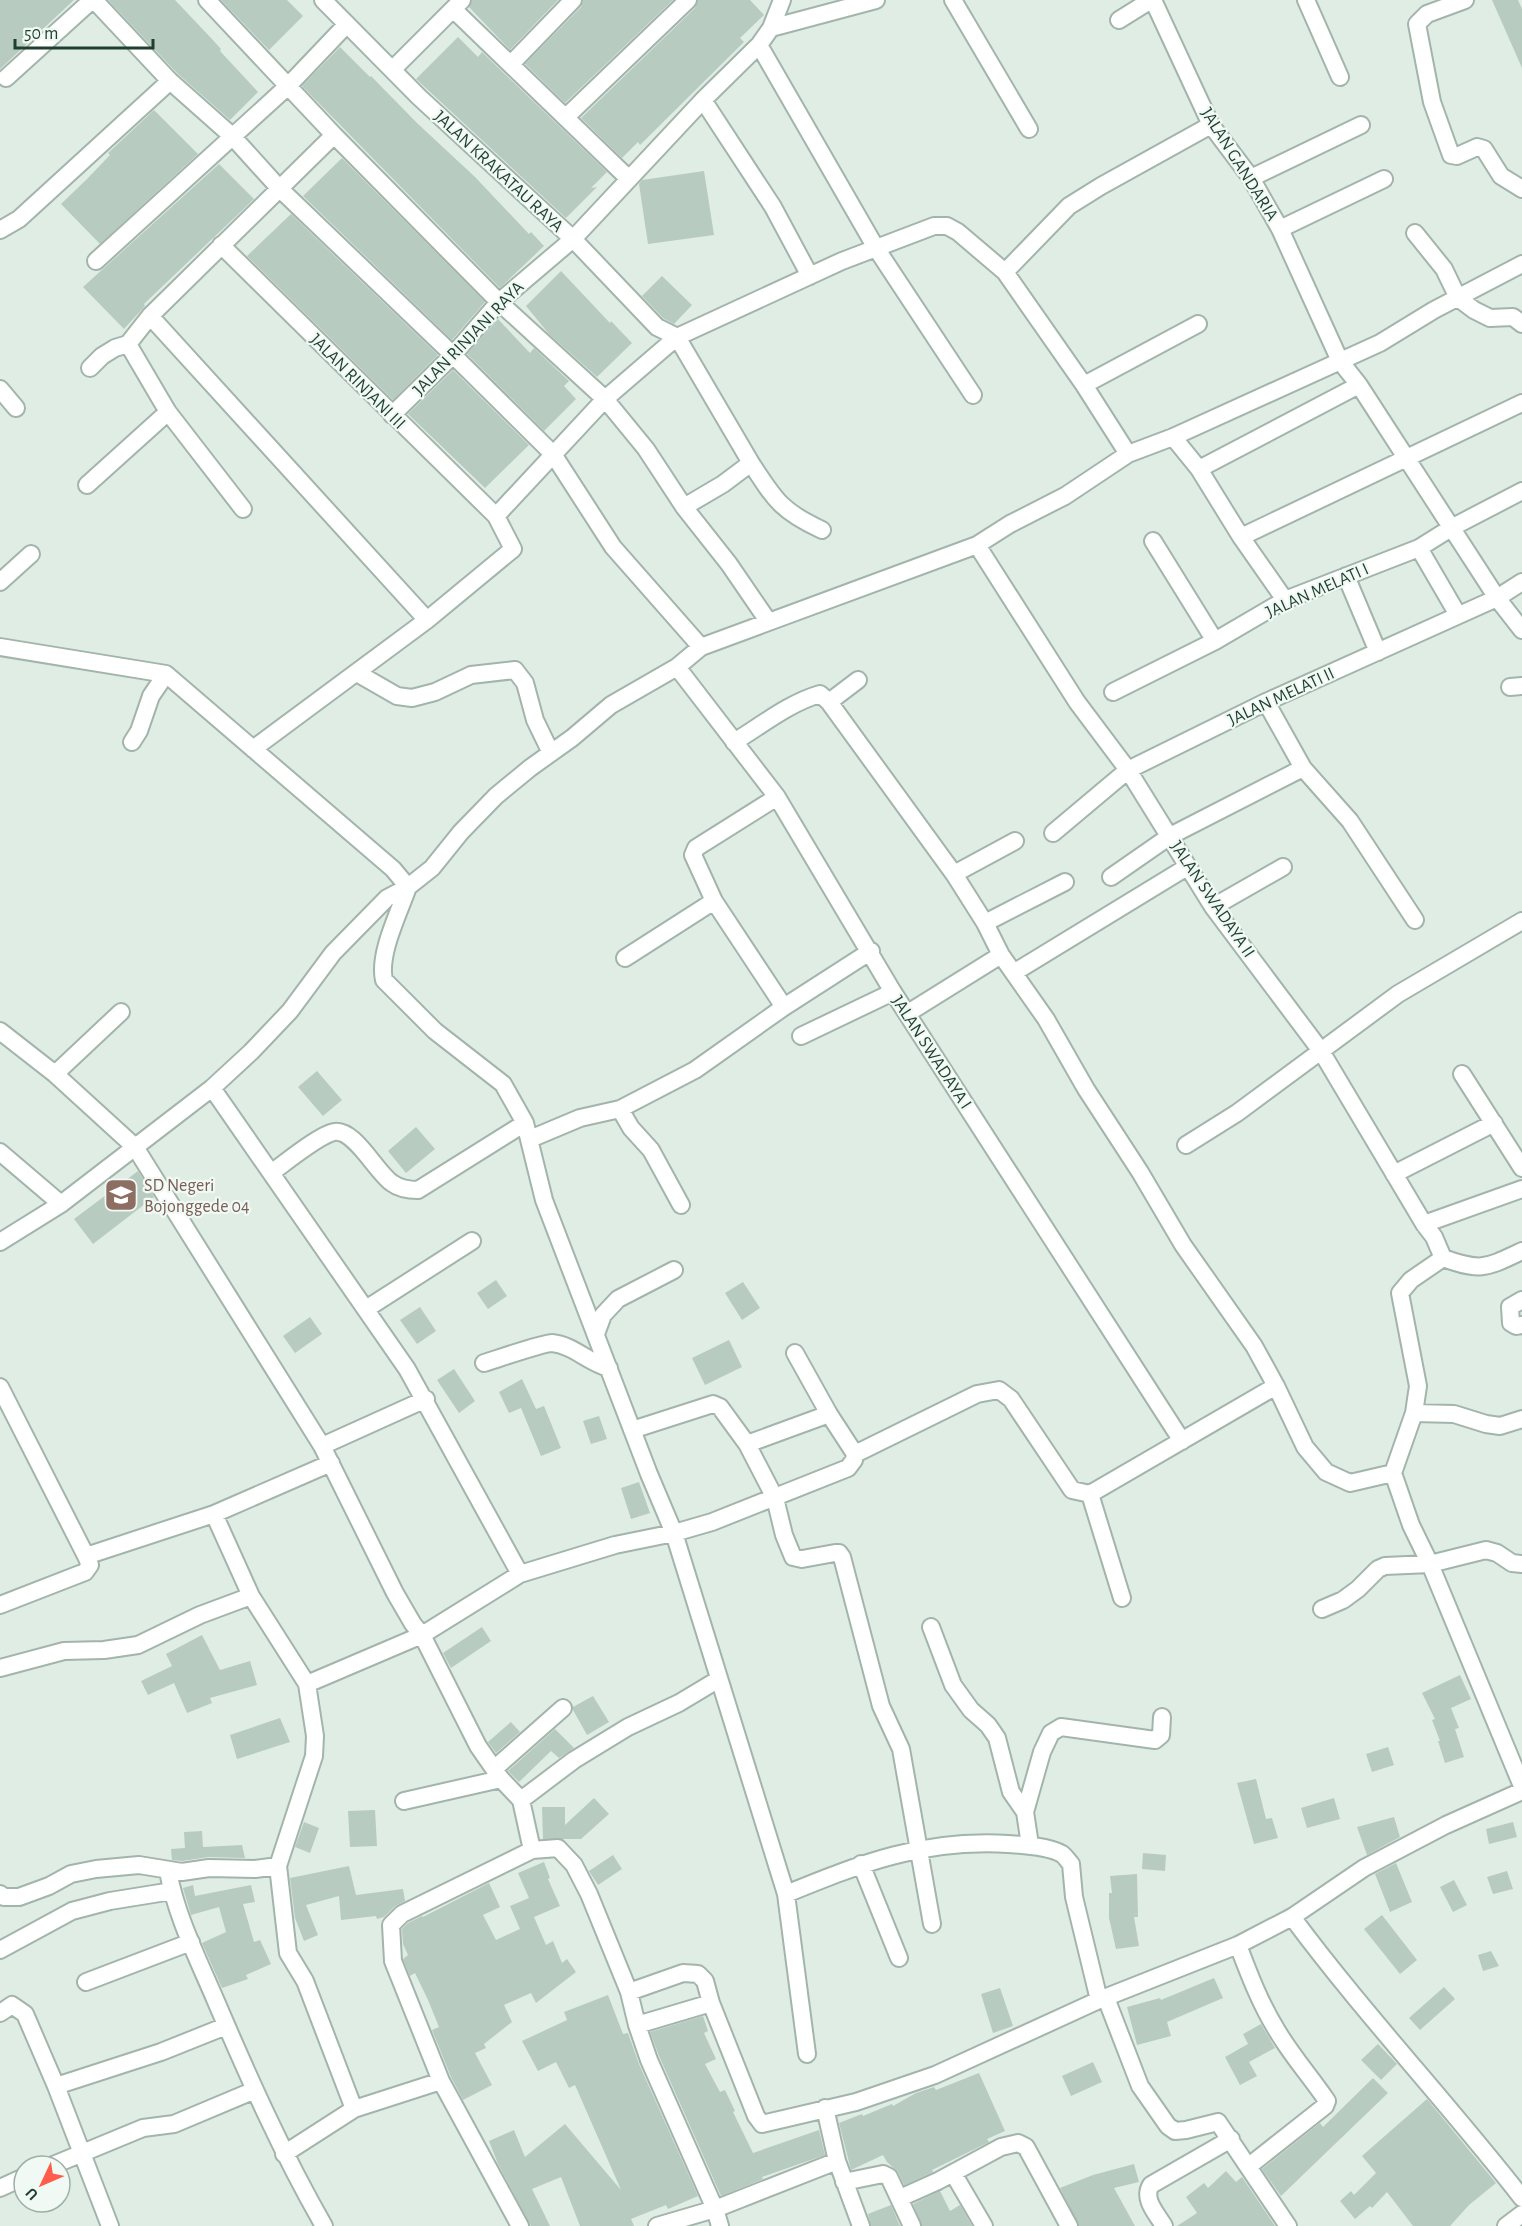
<svg xmlns="http://www.w3.org/2000/svg" width="1522" height="2226" font-family="'Alegreya Sans',sans-serif">
  <style>
    .building { fill: #b8cbc0 }
    .lines { fill: none; stroke-linecap: round; stroke-linejoin: round }
    .street-casing { stroke: #a2b5ab; stroke-width: 20 }
    .street { stroke: #fff; stroke-width: 16 }
    .labels { text-anchor: middle; stroke-width: 4.5; stroke-linejoin: round; paint-order: stroke }
    .street-label { font-size: 18px; fill: #1f3f31; stroke: #f1f9f4 }
    .education-label { font-size: 18px; fill: #785e54; stroke: #f1f9f4; text-anchor: start }
  </style>
  <rect width="100%" height="100%" fill="#e0ede5"/>
  <path class="building" d="M0,0h74l-74,69z
    M108,0h67l36,38 10,11 -1,2 38,41 -28,28 -53,-47z
    M221,0h66l16,16 -34,34z
    M472,0h86l-48,50 -41,-43z
    M583,0h90l-108,103 -40,-39 56,-57z
    M698,0h52l14,15 -24,23 4,4 -104,103 -2,-3 -16,16 -41,-40 114,-110z
    M1492,0h26l4,9v59z
    M458,37l20,20 4,-5 125,120 -16,16 6,-1 -31,31 -150,-139z
    M340,47l30,30 1,-1 46,47 58,54 54,57 2,-2 13,14 -44,42 -198,-202z
    M154,110l44,44 -98,90 -39,-40 25,-24 24,-25 -2,-2z
    M342,158l143,144 -33,38 -149,-144z
    M219,164l35,35 -110,105 1,2 -21,23 -41,-42z
    M704,171l10,64 -66,9 -9,-60 3,-4z
    M291,214l147,141 -45,45 -146,-144z
    M561,271l49,52 1,-2 21,22 -35,34 -48,-43 -23,-28z
    M662,276l30,29 -18,19 -11,-6 -21,-22z
    M498,319l32,34 4,-5 35,33 -5,5 12,13 -32,32 -77,-77z
    M453,370l76,75 -44,43 -77,-74z
    M317,1071l25,29 -19,16 -25,-29z
    M416,1127l19,22 -29,24 -18,-22z
    M138,1171l16,26 -61,47 -19,-25z
    M496,1280l11,16 -19,13 -11,-16z
    M743,1282l17,26 -18,12 -17,-27z
    M420,1307l16,24 -19,13 -17,-24z
    M310,1317l12,17 -27,19 -12,-17z
    M729,1340l13,27 -37,18 -13,-27z
    M454,1369l21,32 -16,12 -22,-33z
    M522,1379l14,30 8,-3 17,42 -20,8 -20,-48 -12,5 -10,-21z
    M599,1416l8,23 -16,5 -8,-23z
    M639,1482l11,31 -19,6 -10,-31z
    M482,1627l9,14 -40,27 -8,-15z
    M202,1635l18,35 30,-9 7,24 -47,13 2,5 -25,10 -13,-30 -26,12 -7,-14 31,-15 -6,-12z
    M1460,1675l11,24 -20,9 8,20 -4,1 9,28 -19,6 -7,-22h2l-8,-21 3,-1 -13,-26z
    M593,1696l16,26 -22,13 -14,-25v-3z
    M280,1718l10,24 -53,17 -7,-24z
    M511,1722l9,10 -24,21 -8,-11z
    M555,1729l19,19 -15,10 -8,-7 -32,31 -11,-11z
    M1388,1747l6,18 -22,7 -6,-18z
    M1256,1779l10,40 6,-1 6,20 -24,6 -17,-61z
    M594,1798l15,16 -28,25h-38l-1,-32h23v18z
    M1334,1798l6,21 -33,9 -6,-20z
    M375,1810l2,36 -27,1 -2,-36z
    M1394,1817l6,20 -33,18 -10,-28z
    M304,1822l15,6 -9,25 -15,-6z
    M1513,1822l4,15 -28,7 -3,-15z
    M202,1831l1,16 39,-2 3,13 -36,-1 -27,4 -10,-1 -1,-11 14,-1 -1,-16z
    M1143,1853l23,2 -1,16 -23,-2z
    M613,1855l9,14 -24,16 -9,-14z
    M544,1862l6,16 -2,1 12,27 -26,11 12,28 7,-4 9,22 5,-4 9,13 -40,31 -5,-10 -27,12 8,17 -28,22 2,4 -11,5 17,32 -29,15 -12,-23 -19,-47 7,-3 -11,-27 -13,-27 -5,3 -7,-17 5,-4 -5,-11 -1,-15 6,-6 14,-7 1,1 66,-34 11,24 -17,8 13,25 24,-11 -10,-23 19,-8 -11,-25z
    M1396,1863l16,39 -22,10 -15,-38z
    M349,1866l7,29 47,-6 2,12 -10,5 -11,11 -7,2 -1,-3 -35,4 -2,-24 -33,9 12,30 -14,6 -9,-23 -5,-40z
    M1507,1871l6,18 -20,5 -6,-17z
    M1137,1874l1,43h-4l5,29 -23,3 -7,-31v-25h3l-2,-17z
    M1454,1880l13,25 -14,7 -13,-25z
    M193,1885l2,11 56,-11 4,17 -12,2 11,38 6,-2 11,24 -25,11 2,4 -26,9 -20,-45 24,-11 -7,-25 -28,8 -8,-27z
    M1382,1915l35,45 -17,14 -36,-45z
    M1491,1951l8,15 -16,5 -5,-16z
    M1214,1978l9,20 -56,24 4,14 -34,9 -10,-38 33,-9 1,2z
    M1444,1987l11,12 -35,31 -11,-12z
    M1000,1988l13,38 -20,7 -12,-39z
    M608,1995l15,39 5,-1 11,31 59,132 -30,13 -2,-4 -35,14 3,7h-54l-19,-49 -29,12 18,37h-19l-33,-62 -9,-23 25,-11 11,27 40,-33 56,66 -46,-105 -6,3 -13,-26 -18,9 -16,-30 45,-21 -3,-8z
    M703,2016l5,15 -4,2 12,26 -11,5 15,28 5,-2 10,21 -2,1 20,41 66,-23 6,25 -63,22 1,2 -42,17 -62,-140 -9,-24z
    M1261,2024l14,24 -26,14 8,14 -17,9 -15,-28 23,-13 -5,-10z
    M1378,2044l19,20 -16,16 -20,-20z
    M1093,2062l9,20 -31,14 -9,-20z
    M979,2073l26,58 -18,8 2,3 -57,28 1,2 -29,13 -6,-13 -11,-10 -4,-7 -32,15 -12,-47 23,-9 1,2 29,-12 1,2 23,-13 18,-6 2,3z
    M1373,2078l15,15 -107,103 -19,-27 58,-46 3,4z
    M1427,2099l69,84 -27,22 -19,21h-37l-26,-34 -15,16 -2,-2 -15,13 -15,-18 11,-10 3,4 22,-22 -14,-17z
    M1134,2164l5,18 -25,6 21,38h-56l-19,-38 33,-13z
    M1226,2171l10,11 6,-5 33,49h-98l20,-13 -11,-16 18,-14 4,5z
    M940,2191l10,20 10,-6 12,21h-50l-9,-22z
    M891,2205l9,21h-29l-3,-12z"/>
  <g class="lines">
    <defs>
      <path id="street" d="M94,0l76,81 62,55 48,53 173,166 100,99 60,93 88,100
        M207,0l127,135 165,167 106,97 41,50 38,58 45,57 39,57
        M323,0l96,97 154,142 84,88 20,10
        M953,0l76,129
        M1153,0l58,125 40,53 29,51 60,132 19,24 138,213 25,32
        M1306,0l34,77
        M1465,0l-38,14 -10,10 15,78 19,53 6,1 20,-9 7,2 17,27 21,13
        M453,9l175,169
        M1119,20l32,-20
        M771,28l105,-28
        M759,45l117,203 97,147
        M511,64l62,-64
        M393,69l69,-69
        M6,78l86,-78
        M703,100l70,107 37,69
        M566,117l122,-117
        M1251,178l110,-53
        M1280,229l104,-50
        M0,230l19,-11 151,-138
        M1415,233l29,36 14,29 16,12 16,8 23,-1 9,7
        M221,245l275,271 17,33 -86,71 -174,129
        M96,261l192,-175 59,-62
        M1005,272l64,-66 32,-20 110,-61
        M150,316l277,304
        M677,337l74,126 -28,21 -39,23
        M128,344l40,68 75,97
        M90,368l12,-12 13,-8 13,-4 22,-28 184,-181
        M1084,385l114,-61
        M0,389l16,19
        M392,415l61,-60 46,-53 74,-63 130,-139 56,-55 12,-17 11,-28
        M1173,437l26,32 42,68 44,63
        M751,463c24,37 30,48 71,67
        M1199,469l160,-84
        M87,485l81,-73
        M496,516l109,-117 72,-62 165,-76 92,-35h13l11,6 47,40 79,113 44,69 45,-17 207,-94 54,-33 88,-46
        M1241,537l281,-134
        M1153,541l62,100
        M977,545l100,157 51,68 85,137 108,144 103,173 10,13 9,21
        M1419,548l39,67
        M1346,576l32,76
        M0,582l31,-28
        M0,647l166,27 227,195 15,18
        M677,667l100,130 116,195 289,449
        M357,673l40,23 15,2 23,-6 36,-17 44,-5 10,13 10,37 16,33
        M1510,687l12,-1
        M1113,692l102,-51 70,-41 134,-52 32,-20 71,-37
        M829,702l29,-22
        M1266,702l37,66 47,53 65,99
        M132,742l7,-11 12,-35 15,-22
        M734,742c28,-17 55,-39 86,-48l9,8 125,172 31,49 16,32 45,64 40,70 54,83 43,73 71,101 22,40
        M777,797l-81,51 -3,7 21,46 70,106
        M1053,833l75,-63 138,-68 231,-104 25,-16
        M954,874l61,-33
        M1111,877l59,-41 133,-68
        M408,887c-9,26 -30,67 -24,93l51,51 68,53 22,39 19,77 105,274 25,59 112,361 21,160
        M1213,907l70,-40
        M985,923l80,-41
        M625,958l89,-57
        M1015,972l172,-105
        M908,1013l93,-58
        M0,1031l55,43 80,73 187,299 73,147 18,31 9,11 56,111 23,33 20,21 11,50 -130,64 -11,11 2,36 48,120 79,145
        M801,1036l92,-44
        M55,1074l66,-62
        M1462,1074l60,94
        M212,1088l195,281 113,205
        M620,1109l11,19 20,22 30,55
        M530,1139l50,-21 40,-9 75,-39 89,-63 87,-56
        M1186,1145l51,-32 161,-119 124,-73
        M0,1152l61,52
        M271,1173c14,-10 48,-38 63,-41 20,-4 42,40 58,51 8,6 17,7 26,7l107,-67
        M1394,1174l100,-51
        M1424,1224l98,-35
        M0,1242l61,-38 151,-116 39,-36 39,-41 43,-58 54,-55 21,-11 24,-19 29,-36 35,-36 34,-28 42,-30 39,-33 66,-38 24,-20 276,-102 33,-21 55,-28 63,-42
        M1443,1258l-32,22 -11,13 18,93 -4,27 -21,60 18,52 19,39 92,222
        M1443,1258c38,14 43,10 79,-7
        M1522,1300l-12,7 1,16 5,3 6,-1
        M366,1309l106,-68
        M596,1334l7,-19 15,-16 56,-29
        M795,1353l34,61
        M484,1363c13,-4 59,-20 68,-20 21,2 37,20 57,25
        M0,1387l86,169
        M1414,1413l40,1 32,10 14,2 22,-7
        M632,1430l81,-26 7,3 27,37 82,-30 26,40
        M747,1444l28,54 9,37 9,22 9,2 33,-6h4l3,4 39,149 20,43 31,175
        M322,1446l104,-47
        M331,1463l-117,51 37,82 56,88 8,52 -1,20 -36,110 10,87 17,28 49,128
        M1090,1494l32,104
        M0,1605l85,-33 5,-7 -4,-9 128,-42
        M1322,1609l21,-9 15,-11 20,-20 7,-3 45,-2 56,-14 11,3 15,10 10,1
        M931,1627l22,58 18,25 17,15 9,13 14,54 14,20
        M0,1668l64,-17 40,-1 34,-5 62,-30 51,-19
        M307,1684l115,-49 98,-61 95,-29 59,-12 38,-11 136,-54 6,-8 1,-6 122,-60 22,-4 12,9 61,91 18,4 186,-108 29,61 21,25 24,11 43,-10
        M494,1769l69,-61
        M521,1800l53,-40 54,-33 51,-24 40,-24
        M404,1801l97,-22
        M1030,1845l-5,-33 17,-60 9,-19 10,-6 94,13 6,-5 1,-18
        M532,1850l26,-2 16,17 15,29 40,98 54,-19 15,1 7,7 6,22 45,113 6,8 94,-22 79,-27 164,-75 139,-55 54,-28 72,-49 82,-43 76,-34
        M861,1864l38,94
        M168,1871c8,44 29,86 47,128 33,77 67,154 109,227
        M0,1894l4,3h15l30,-11 22,-12 25,-5 43,-4 43,7 27,-4 46,1 23,-3
        M786,1894c76,-31 137,-55 222,-50 15,1 40,2 54,10 3,2 6,7 9,10l3,33 25,103
        M1292,1917c72,97 155,185 230,281
        M1238,1945c11,29 22,58 38,84 15,26 35,48 51,72l-2,5 -76,60
        M0,1950l72,-39 38,-10 62,-10
        M86,1982l105,-40
        M629,1992l8,33
        M1106,1998l34,88 28,40 7,5 11,-1 32,-8 70,104
        M711,2003l-74,22 12,35 66,149 5,17
        M0,2013l12,-8 13,9 31,72 54,140
        M56,2086l105,-34 65,-26
        M825,2108l12,53 24,65
        M284,2154l70,-45 87,-28
        M51,2166l92,-38 31,-4 81,-34
        M953,2173l31,53
        M844,2182l39,-8 6,3 23,49
        M0,2188l24,-11
        M900,2198l38,-17 63,-34 17,-4 8,4 43,79
        M657,2226l58,-17 122,-48
        M1164,2226c-7,-12 -22,-27 -13,-41l80,-46
        M1506,2226l16,-12"/>
    </defs>
    <use href="#street" class="street-casing"/>
    <use href="#street" class="street"/>
  </g>
  <defs>
    <symbol id="school-square" viewBox="-11 -11 22 22"><rect x="-9" y="-9" width="18" height="18" rx="4" fill="#8d6e63" stroke="#f1f9f4"/><path d="M0-5L7-2L0 1L-7-2ZM-4 1L0 2.5L4 1V4Q0 6-4 4Z" fill="#fff"/></symbol>
  </defs>
  <g fill-rule="evenodd">
    <use href="#school-square" x="102" y="1176" width="38" height="38"/>
  </g>
  <g class="labels">
    <g class="street-label">
      <text transform="translate(1240 164) rotate(58)" y="6">JALAN GANDARIA</text>
      <text transform="translate(499 171) rotate(43)" y="6">JALAN KRAKATAU RAYA</text>
      <text transform="translate(468 338) rotate(-46)" y="6">JALAN RINJANI RAYA</text>
      <text transform="translate(358 381) rotate(45)" y="6">JALAN RINJANI III</text>
      <text transform="translate(1317 590) rotate(-24)" y="6">JALAN MELATI I</text>
      <text transform="translate(1281 696) rotate(-25)" y="6">JALAN MELATI II</text>
      <text transform="translate(1213 899) rotate(56)" y="6">JALAN SWADAYA II</text>
      <text transform="translate(932 1052) rotate(57)" y="6">JALAN SWADAYA I</text>
    </g>
    <g class="education-label">
      <text x="144" y="1191">SD Negeri<tspan x="144" dy="21">Bojonggede 04</tspan></text>
    </g>
  </g>
  <g transform="translate(42 2184) rotate(226)"><circle r="28" fill="#f1f9f4" stroke="#9dafa6" stroke-width="1.5"/>
  <path d="M0-4.5L10 22L0 15L-10 22Z" fill="#ff5c4c"/>
  <text y="-9" font-size="16" font-weight="bold" text-anchor="middle" fill="#1f3f31">U</text>
  </g>
  <path d="M15 39v9h138v-9" fill="none" stroke="#1f3f31" stroke-width="3"/>
  <text x="24" y="39" font-size="18" fill="#1f3f31" stroke="#f1f9f4" stroke-width="4.5" paint-order="stroke">50 m</text>
</svg>
